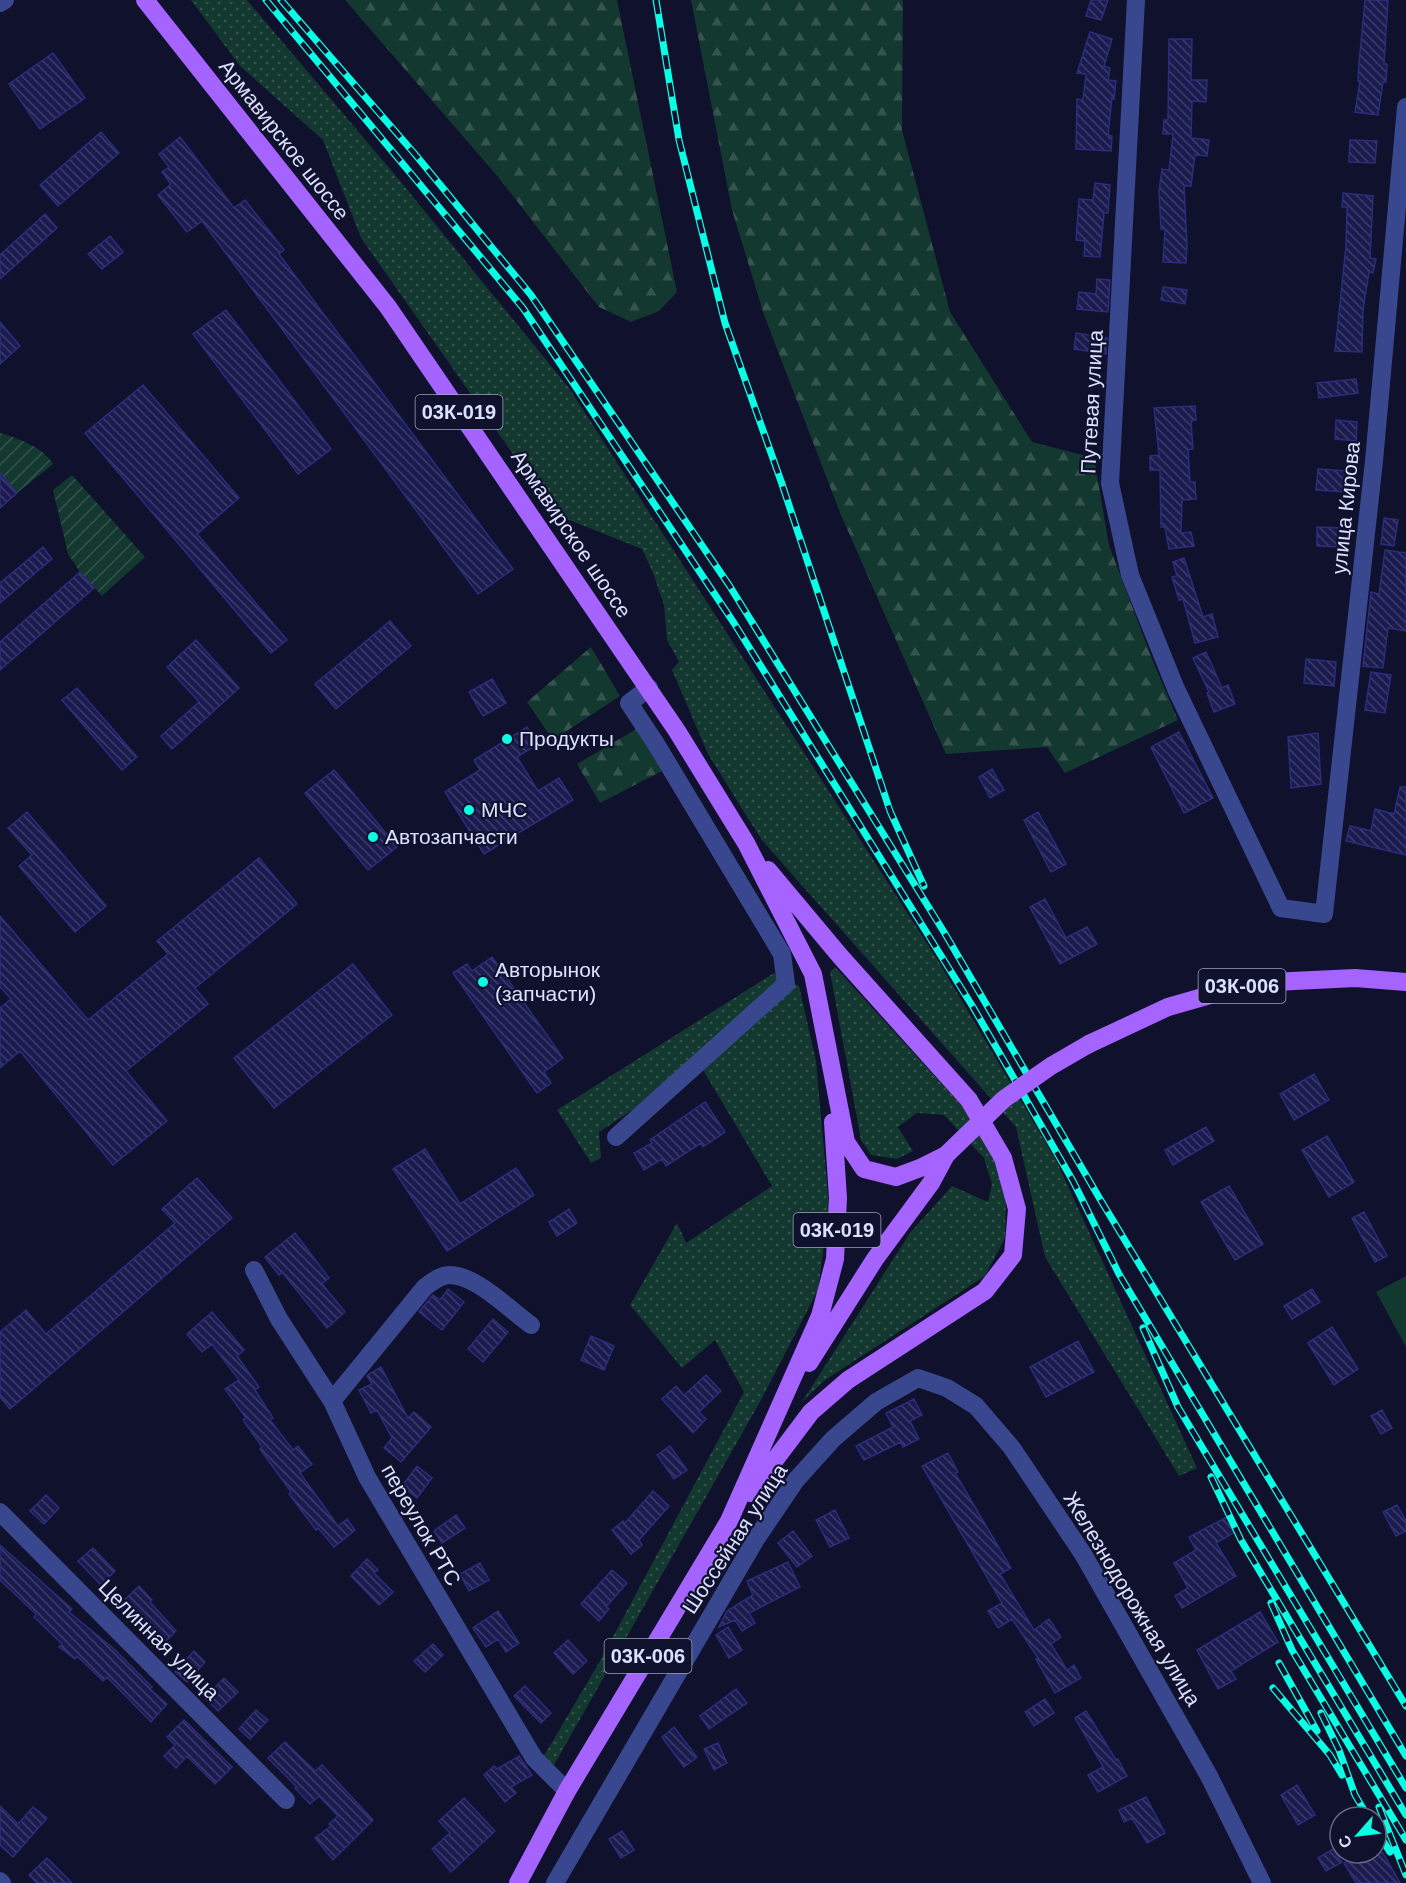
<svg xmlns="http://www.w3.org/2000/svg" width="1406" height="1883" font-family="Helvetica,sans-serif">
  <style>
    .grass { fill: url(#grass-dots) }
    .forest { fill: url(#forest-firs) }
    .garden { fill: url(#garden-furrows) }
    .pitch { fill: #13382f }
    .building { fill: url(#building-back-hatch); stroke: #2c2c7d; stroke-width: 1.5 }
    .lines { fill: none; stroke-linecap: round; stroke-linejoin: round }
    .minor { stroke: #39478f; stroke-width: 18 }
    .major { stroke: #a563ff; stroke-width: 18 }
    .rail-casing { stroke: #08ffe5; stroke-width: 7 }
    .rail { stroke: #10112d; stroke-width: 4.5; stroke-dasharray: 14; stroke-linecap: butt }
    .major-bridge { stroke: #a563ff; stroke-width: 18 }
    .poi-dot { fill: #08ffe5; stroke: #10112d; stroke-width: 2 }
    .labels { text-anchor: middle; stroke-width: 4.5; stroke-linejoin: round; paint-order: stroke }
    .shield { fill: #10112d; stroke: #9fa2c0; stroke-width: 1.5 }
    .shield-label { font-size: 20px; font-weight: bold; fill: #dce0ff }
    .street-label { font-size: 21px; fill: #dce0ff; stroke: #10112d }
    .poi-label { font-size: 21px; fill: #dce0ff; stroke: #10112d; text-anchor: start }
  </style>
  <defs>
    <pattern id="grass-dots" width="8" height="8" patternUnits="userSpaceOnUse" patternTransform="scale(1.5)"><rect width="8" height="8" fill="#13382f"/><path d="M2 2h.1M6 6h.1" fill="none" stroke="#35544e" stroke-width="1.8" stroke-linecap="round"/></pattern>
    <pattern id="forest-firs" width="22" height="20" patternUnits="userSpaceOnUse" patternTransform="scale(1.5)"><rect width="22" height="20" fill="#13382f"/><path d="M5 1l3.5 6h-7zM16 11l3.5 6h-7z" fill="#35544e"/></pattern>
    <pattern id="garden-furrows" width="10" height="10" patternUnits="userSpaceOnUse" patternTransform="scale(1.5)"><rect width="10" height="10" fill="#13382f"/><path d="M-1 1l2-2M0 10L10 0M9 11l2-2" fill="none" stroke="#35544e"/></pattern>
    <pattern id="building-back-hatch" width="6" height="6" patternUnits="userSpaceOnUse" patternTransform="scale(1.5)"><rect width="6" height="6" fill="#1b1b50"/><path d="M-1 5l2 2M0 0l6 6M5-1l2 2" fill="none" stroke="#3c3c6a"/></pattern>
  </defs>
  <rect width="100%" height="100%" fill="#10112d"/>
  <path class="grass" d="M191,0h56l149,176 173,212 368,571 119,201 141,308 -18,8 -134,-219 -29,-130 -255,-288 -53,-85 -36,-84 7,-8 -12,-22 -3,-35 -11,-32 -11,-24 -83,-33 -39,-52 -159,-226 -38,-98 -83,-74z
    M835,967l127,139 30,46 14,44 -1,42 -20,38 -160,104 -23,22 108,-169 42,-47 36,16 4,-18 -8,-26 -40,-43 -27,-2 -19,14 15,24 -16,8 -26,-4 -10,-15 -31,-168z
    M774,973l25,13 17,75 13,145 -11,84 -57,110 -207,365 -12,-6 58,-98 144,-269 -29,-52 -33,28 -52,-63 47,-82 9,20 86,-57 -72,-121 -101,67 2,26 -10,5 -34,-53z"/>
  <path class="forest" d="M345,0h272l60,292 -18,19 -28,11 -32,-15 -100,-129z
    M691,0h212l-1,130 48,182 82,130 62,16 15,87 43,114 26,61 -113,53 -18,-26 -101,7 -105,-239 -77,-200 -32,-105z
    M591,647l29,49 -67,44 -26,-38z
    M638,728l26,42 -64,33 -23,-39z"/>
  <path class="garden" d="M0,433c18,5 44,15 53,31l-36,29 -17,-20z
    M72,475l73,82 -43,39 -22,-24 -12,-18 -15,-64z"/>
  <path class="pitch" d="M1406,1276v71l-30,-55z"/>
  <path class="building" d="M1091,0h17l-7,20 -15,-4z
    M1365,0h23l-4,64h3l-1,18h-3l-5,33 -23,-3 5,-31h-2l1,-18z
    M1090,32l22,7 -8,27 6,2 -2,12 8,1 -2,18 -2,-1 -4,37 4,1 -1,15 -35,-2 1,-50 6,1 3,-26 -9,-1z
    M1169,39h23l-1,41h16l-1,22 -14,-1 -1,37 18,2 -2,16 -12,-1 -4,31h-7l3,58 -1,19 -23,-1 2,-33h-4l-2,-38 3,-22 7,1 4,-36h-10l1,-14h4z
    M53,53l32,45 -45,31 -31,-45z
    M101,132l18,21 -61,53 -18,-21z
    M180,137l54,71 11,-8 39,50 -5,4 234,315 -35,25 -276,-373 -15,11 -29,-37 13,-11 -9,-12 7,-5 -10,-13z
    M1350,140l27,1 -2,22 -26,-1z
    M1095,183l15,2 -2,28h-4l-4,44 -16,-1 1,-15 -9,-1 3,-41 14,1z
    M1343,193l30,3 -3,62 6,1 -3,14 -4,-1 -6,38 -1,42 -27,-1 11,-105 1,-39h-5z
    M45,214l12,14 -57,51v-24z
    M110,236l13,16 -21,17 -14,-15z
    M1097,279l13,1 -2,32 -31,-3 2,-17 17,2z
    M1163,287l24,3 -2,14 -24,-4z
    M226,310l105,139 -33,25 -105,-140z
    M0,322l20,24 -20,18z
    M1076,333l31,5 -1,16 -32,-5z
    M1356,379l2,14 -39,5 -2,-15z
    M143,385l96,113 -42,36 90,106 -16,13 -186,-220z
    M1195,406l1,14 -5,1 2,28 -5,1 2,32h5l1,17 -14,1 -1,33 10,-1 3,14 -25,3 -4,-22h-4l-1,-57h-10v-14l9,-1 -5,-47z
    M1336,420l21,2 -1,19 -21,-2z
    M1318,469l30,2 -1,21 -31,-2z
    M0,473l17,20 -17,15z
    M1384,518l14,2 -4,26 -13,-2z
    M1317,527l26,1v19l-26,-1z
    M43,547l9,12 -52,44v-20z
    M1385,550l21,3v78l-18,-3 -5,40 -20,-2 8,-74 8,2z
    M1184,558l19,59 9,-3 6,23 -23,6 -12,-44 -4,1 -7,-23 5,-1 -4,-14z
    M80,572l14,16 -94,82v-28z
    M390,621l21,25 -75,63 -21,-25z
    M196,640l43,48 -67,61 -11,-13 38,-34 -32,-35z
    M1206,652l16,36 6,-3 7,19 -21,8 -7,-19 2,-1 -16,-34z
    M1306,659l30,3 -2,24 -30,-3z
    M1371,672l20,3 -6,38 -20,-3z
    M492,679l14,24 -23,13 -14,-24z
    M77,688l60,69 -15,13 -60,-70z
    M527,727l11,17 -21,13 21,34 21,-13 14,22 -89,54 -39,-62 35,-22 -6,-10z
    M1179,732l34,66 -29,15 -33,-66z
    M1318,733l3,51 -30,4 -3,-51z
    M992,769l12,21 -14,8 -11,-21z
    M334,770l63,77 -29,23 -63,-77z
    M1400,787h6v68l-60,-14 4,-15 21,5 4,-22 19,5z
    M27,812l79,94 -31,26 -56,-66 13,-11 -24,-27z
    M1038,812l28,52 -15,8 -27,-52z
    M259,858l38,46 -102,84 13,16 -82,67 41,50 -54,44 -93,-114 -20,17v-60l11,-9 -11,-12v-71l88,104 80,-66 -11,-13z
    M1045,899l21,39 21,-11 10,17 -37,20 -30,-57z
    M492,957l71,101 -19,14 7,11 -14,10 -84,-120 14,-9 5,7z
    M353,964l39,51 -118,93 -40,-50z
    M1314,1074l15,26 -35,20 -14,-26z
    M705,1102l20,30 -22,15 -2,-4 -35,23 -4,-7 -18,11 -10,-17 18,-10 -2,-3z
    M1206,1127l8,14 -41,24 -8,-15z
    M1327,1136l27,46 -25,15 -27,-47z
    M425,1149l35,55 56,-36 18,27 -87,56 -54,-82z
    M197,1178l35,40 -222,191 -10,-12v-65l26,-22 20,24 129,-111 -13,-14z
    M1229,1186l34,58 -28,16 -34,-58z
    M569,1209l8,14 -20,13 -8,-14z
    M1364,1212l23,44 -12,6 -23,-44z
    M295,1233l34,45 -7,6 23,28 -18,16 -45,-56 -3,3 -14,-18z
    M448,1289l16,13 -22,28 -23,-18 14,-17 7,5z
    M1312,1289l8,13 -28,17 -8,-13z
    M212,1312l32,38 -7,6 22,31 -4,3 18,28 -3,2 23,30 5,-4 14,18 -12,9 38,53 9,-7 8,11 -21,17 -16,-19 -2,2 -27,-36 2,-2 -31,-43 2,-2 -19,-27 3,-2 -21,-29 14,-9 -27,-36 -10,8 -15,-18z
    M493,1319l15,13 -25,30 -15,-13z
    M1332,1327l26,42 -24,16 -26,-42z
    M591,1336l23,10 -10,24 -23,-10z
    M1078,1341l16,31 -48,25 -16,-30z
    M381,1367l27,51 6,-6 17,15 -30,35 -17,-14 8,-10 -15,-28 -6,3 -12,-23 13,-6 -5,-8 2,-2z
    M706,1375l15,16 -22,21 7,7 -13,14 -31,-34 14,-13 8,9z
    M914,1399l8,16 -12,6 9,18 -16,8 -2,-5 -37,18 -8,-14 37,-19 -7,-14z
    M1382,1410l10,18 -11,6 -10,-18z
    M670,1446l17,24 -13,9 -17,-24z
    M948,1453l10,19 -3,1 56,95 -11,6 34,56 15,-11 12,18 -10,7 16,26 7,-5 7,13 -26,15 -19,-34 2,-1 -26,-39 -14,9 -10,-17 14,-8 -80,-137z
    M417,1466l15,12 -15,20 -15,-12z
    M653,1491l16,15 -30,34 3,5 -11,9 -19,-24 11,-9 2,2z
    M46,1495l13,13 -15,16 -14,-13z
    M1397,1505l9,16v10l-10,5 -13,-24z
    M835,1510l14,28 -19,9 -14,-27z
    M456,1515l9,13 -23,15 -8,-12z
    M1227,1517l8,15 -19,11 20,33 -54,32 -7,-12 13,-8 -14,-25 22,-13 -7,-13z
    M793,1531l19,25 -15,11 -19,-24z
    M0,1545l72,64 -3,3 45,37 38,38 -2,2 17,15 -16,18 -44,-45 -4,4 -26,-25 -2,3 -16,-12 3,-3 -28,-27 2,-3 -36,-34z
    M93,1548l22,23 -14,14 -23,-24z
    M367,1559l11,11 -4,3 19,19 -14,13 -28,-29z
    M788,1562l12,25 -51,26 6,10 -13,8 -7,-11 -16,7 8,-16 26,-16 -6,-14z
    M480,1563l9,17 -20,11 -9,-17z
    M612,1570l15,13 -21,24 3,2 -10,12 -18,-17z
    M139,1586l13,14 -2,2 26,29 -18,18 -40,-43z
    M498,1611l21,32 -13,9 -8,-13 -12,8 -13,-19z
    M1260,1612l18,30 -47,29 5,8 -18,10 -21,-39z
    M728,1627l14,23 -13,8 -13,-23z
    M568,1640l19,21 -14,13 -19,-21z
    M433,1644l10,11 -18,17 -11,-11z
    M194,1651l11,11 -18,20 -12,-10z
    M224,1678l14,14 -20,19 -13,-13z
    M525,1686l26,27 -10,10 -27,-27z
    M736,1689l11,14 -38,26 -9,-13z
    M1045,1699l9,14 -20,13 -9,-14z
    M256,1710l12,10 -18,19 -11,-10z
    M1086,1711l30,49 2,-1 9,17 -29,16 -10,-17 15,-8 -28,-49z
    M184,1720l48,47 -17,17 -28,-28 -11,12 -12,-12 11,-11 -8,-8z
    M674,1727l23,30 -13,10 -22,-30z
    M285,1742l30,29 7,-6 51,55 -40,40 -18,-22 16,-12 -2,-2 9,-8 -19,-20 -9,8 -15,-16 2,-1 -29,-29z
    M718,1743l9,20 -13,7 -10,-21z
    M519,1756l13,19 -21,12 5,6 -11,9 -21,-27 10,-9 3,3z
    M1297,1785l18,30 -17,10 -17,-30z
    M1146,1797l19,36 -18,10 -15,-25 -8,4 -5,-12z
    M464,1798l31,33 -44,41 -19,-23 18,-16 -11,-12z
    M0,1806l18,18 15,-17 14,11 -34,39 -13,-12z
    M622,1831l12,19 -13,8 -12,-19z
    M1333,1849l9,13 -16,9 -8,-13z
    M1362,1853h21l17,30h-44l-12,-20z
    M47,1858l25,25h-35l-8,-8z"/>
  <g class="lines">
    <path class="minor" d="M1136,0l-26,483 20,92 46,114 105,219 43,6 50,-453 32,-354
      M0,3l5,-3
      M616,1137l170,-153 -4,-30 -126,-210 -27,-41 20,-15
      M254,1270l25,49 53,82 35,76 167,281 33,33
      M332,1401l93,-114c7,-5 15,-12 25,-12 26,0 60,35 81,50
      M0,1512l286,288
      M0,1881l2,2
      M555,1883l201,-344 40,-59 37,-41 43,-37 42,-24 29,10 29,18 36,42 71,106 126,222 53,107"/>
    <path class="major" d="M145,0l243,307 289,424 69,112 67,131 33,168 18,27 32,8 24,-9 26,-13
      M1089,1044l79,-37 84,-24 103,-5 51,4
      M809,1363l66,-104 56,-76 15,-28
      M750,1493l61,-81 37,-32 137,-89 28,-36 4,-46 -14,-51 -34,-58 -129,-144 -72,-86
      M518,1883l49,-92 162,-270 91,-205 15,-57 3,-61 -5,-76"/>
    <defs>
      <path id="rail" d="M266,0l257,308 211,315 239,384 100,174 46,93 287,482
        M281,0l133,153 117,142 198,290 215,347 156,267 306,507
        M656,0l23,140 46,183 57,161 108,327 34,75
        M1143,1328l35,79 228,381
        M1211,1477l30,63 165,275
        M1271,1603l21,47 114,190
        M1279,1663l38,68
        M1273,1688l57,67 12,20
        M1321,1713l18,37 16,45 13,22
        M1379,1807l27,68
        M1376,1830l14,22"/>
    </defs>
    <use href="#rail" class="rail-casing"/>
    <use href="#rail" class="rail"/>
    <path class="major-bridge" d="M946,1155l58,-56 47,-33 38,-22"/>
  </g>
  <g class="poi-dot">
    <circle cx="507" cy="739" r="6"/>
    <circle cx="469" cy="810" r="6"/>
    <circle cx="373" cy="837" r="6"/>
    <circle cx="483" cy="982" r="6"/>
  </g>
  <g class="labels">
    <g class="shield">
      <rect x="415.5" y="395" width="87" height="34" rx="4.5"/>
      <rect x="1198.5" y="969" width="87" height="34" rx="4.5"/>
      <rect x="793.5" y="1213" width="87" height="34" rx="4.5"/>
      <rect x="604.5" y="1639" width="87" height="34" rx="4.5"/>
    </g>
    <g class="shield-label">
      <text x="459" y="419">03К-019</text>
      <text x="1242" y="993">03К-006</text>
      <text x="837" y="1237">03К-019</text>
      <text x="648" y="1663">03К-006</text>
    </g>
    <g class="street-label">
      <text transform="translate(284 140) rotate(52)" y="7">Армавирское шоссе</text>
      <text transform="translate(1092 402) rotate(-87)" y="7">Путевая улица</text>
      <text transform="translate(1346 508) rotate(-84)" y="7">улица Кирова</text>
      <text transform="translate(571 534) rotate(56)" y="7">Армавирское шоссе</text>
      <text transform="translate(421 1525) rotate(60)" y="7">переулок РТС</text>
      <text transform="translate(735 1539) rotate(-57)" y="7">Шоссейная улица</text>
      <text transform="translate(1132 1599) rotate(59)" y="7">Железнодорожная улица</text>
      <text transform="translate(159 1640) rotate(45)" y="7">Целинная улица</text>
    </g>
    <g class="poi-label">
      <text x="519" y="746">Продукты</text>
      <text x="481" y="817">МЧС</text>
      <text x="385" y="844">Автозапчасти</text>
      <text x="495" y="977">Авторынок<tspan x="495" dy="24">(запчасти)</tspan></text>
    </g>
  </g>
  <g transform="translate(1358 1835) rotate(242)"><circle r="28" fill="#10112d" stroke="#626481" stroke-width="1.5"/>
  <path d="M0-4.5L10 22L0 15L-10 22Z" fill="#08ffe5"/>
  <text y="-9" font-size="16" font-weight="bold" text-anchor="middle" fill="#dce0ff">С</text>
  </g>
</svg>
